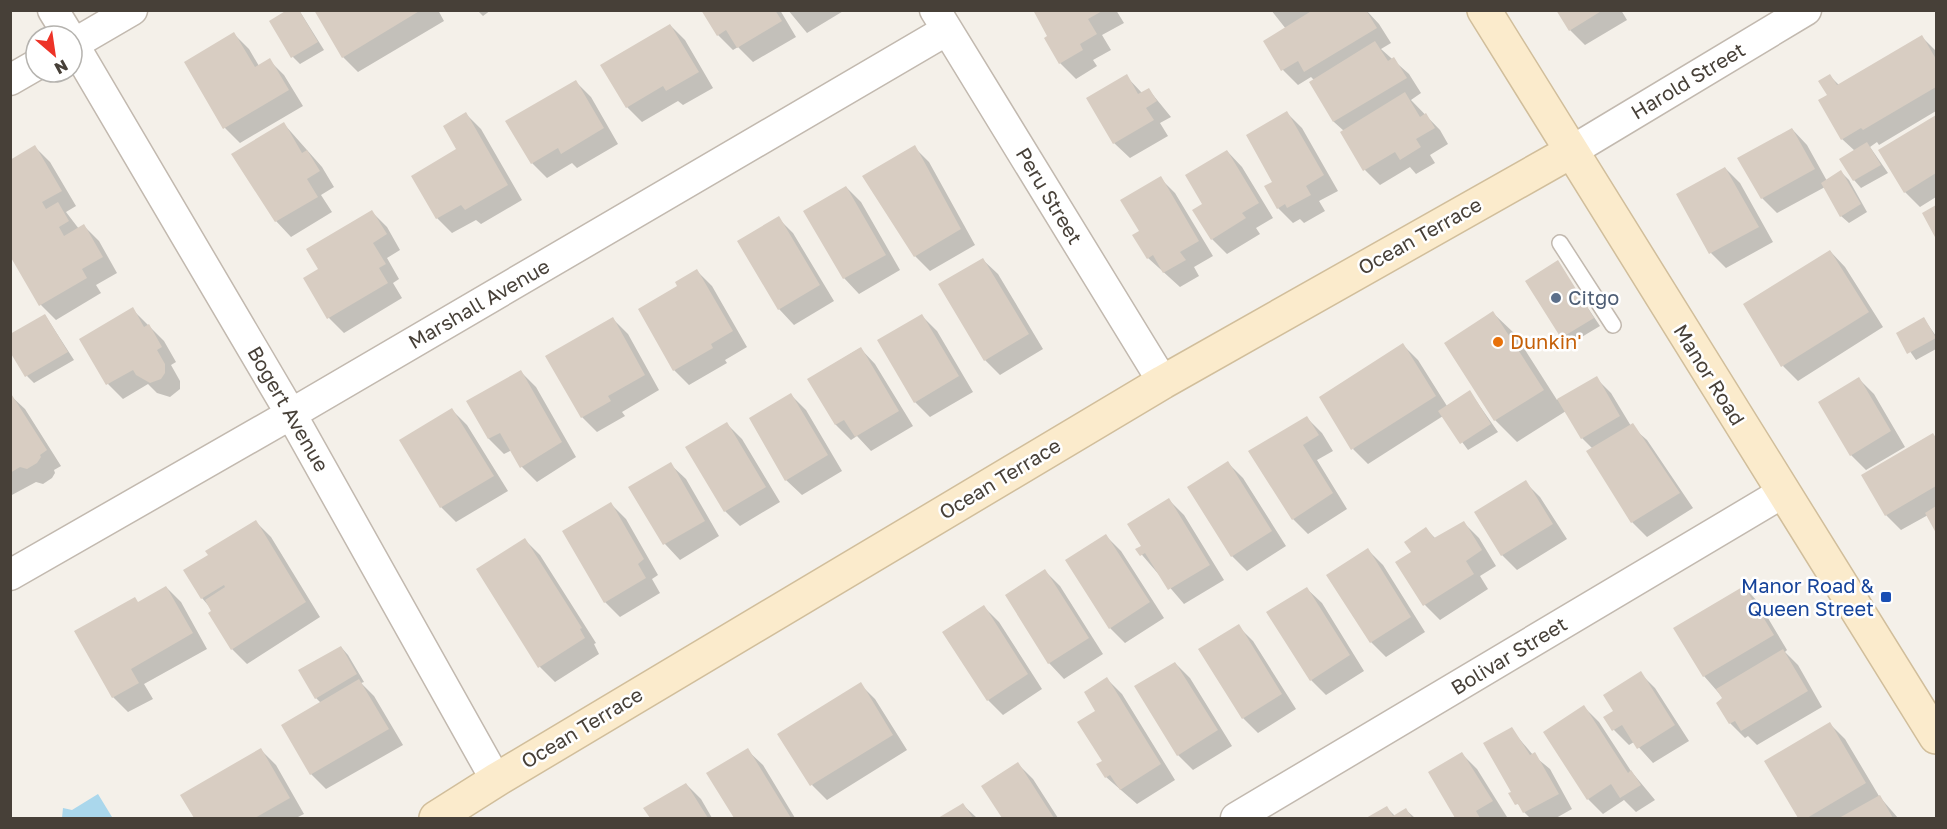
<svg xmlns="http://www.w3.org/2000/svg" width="1947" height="829" font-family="'Golos Text',sans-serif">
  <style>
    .water { fill: #aad7ec }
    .shadow { fill: #0003 }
    .building { fill: #d8cdc2 }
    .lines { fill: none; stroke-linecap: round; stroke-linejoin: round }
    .lane-casing { stroke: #c2b9af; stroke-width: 18 }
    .street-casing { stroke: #c2b9af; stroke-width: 33 }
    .secondary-casing { stroke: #d1be9b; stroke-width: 36 }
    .lane { stroke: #fff; stroke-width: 15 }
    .street { stroke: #fff; stroke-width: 30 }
    .secondary { stroke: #fbebcc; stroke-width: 33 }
    .service-dot { fill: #5c6f8a; stroke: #fff; stroke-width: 2 }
    .food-dot { fill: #e8710a; stroke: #fff; stroke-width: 2 }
    .transit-dot { fill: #1a4fb4; stroke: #fff; stroke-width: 2 }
    .labels { text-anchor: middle; stroke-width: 5; stroke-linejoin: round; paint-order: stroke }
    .street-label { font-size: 20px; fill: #474038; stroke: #fff }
    .service-label { font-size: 20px; fill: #4e5e75; stroke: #fff; text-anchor: start }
    .food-label { font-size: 20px; fill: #c56008; stroke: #fff; text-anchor: start }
    .transit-label { font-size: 20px; fill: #164399; stroke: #fff; text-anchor: end }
  </style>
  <rect width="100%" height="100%" fill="#f4f0e9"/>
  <path class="water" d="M98,794l14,23 -50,1 1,-10 9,2z"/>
  <path class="shadow" d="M299,10l25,40 -24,14 -7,-7z
    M315,10h123l6,11 -86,51 -15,-15z
    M477,10h14l-8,6z
    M703,10h77l16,27 -43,25 -15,-15 -5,3 -15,-15z
    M788,10h57l-38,23z
    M1035,10h81l8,13 -22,12 9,15 -18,10 4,6 -21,13 -16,-16 -14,-24 3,-2z
    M1271,10h95l13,14 12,19 -10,6 28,25 12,19 -10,7 29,30 8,14 -18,11 5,8 -19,11 -6,-7 -30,18 -15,-15 -23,-38 2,-1 -10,-9 -23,-40 3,-2 -3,-3 -13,8 -15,-15 3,-41z
    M1558,10h63l6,10 -42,25 -15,-15z
    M670,25l15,15 28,48 -30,17 -5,-4 -36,21 -15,-15z
    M234,34l15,15 10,17 10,-6 15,15 19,31 -63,37 -15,-15 -39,-65z
    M1922,37l14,14v60l-57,34 -2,-3 -7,5 18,26 -27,15 -7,-8 1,-29 -13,-12 -13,-43 1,-20 9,9z
    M1126,76l16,17 7,-3 22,27 -11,6 8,13 -38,22 -16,-15z
    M576,82l15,15 27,47 -41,24 -5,-5 -25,15 -15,-15z
    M1287,113l15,15 36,63 -19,10 6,10 -21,12 -4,-4 -7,4 -15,-15 -4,-26z
    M466,114l15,15 41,71 -41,24 -5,-4 -24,13 -15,-15z
    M1936,117v80l-16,10 -15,-15 -25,-41z
    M284,124l38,43 12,20 -13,8 11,17 -41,25 -15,-16 -43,-67z
    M1792,129l15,16 20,36 14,-9 8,8 18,32 -18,11 -8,-7 -16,-29 -48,26 -15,-15z
    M35,147l15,15 26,44 -10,6 13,17 5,-3 15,15 18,32 -21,12 5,8 -45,27 -15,-15z
    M914,147l15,15 46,83 -45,26 -15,-15z
    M1227,151l15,16 31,51 -17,10 4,6 -33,20 -15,-15 -8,-35z
    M1725,168l15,15 33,59 -47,26 -15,-15z
    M1160,178l15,15 38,63 -19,11 5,9 -19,11 -32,-29 -7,-26z
    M846,187l15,15 39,68 -41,24 -15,-16z
    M372,212l15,15 13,23 -13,8 12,21 -6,4 9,15 -58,35 -15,-15 -9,-49z
    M778,218l15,15 41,68 -40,24 -15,-16 -40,-67z
    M1830,251l15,16 38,60 -85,54 -15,-15z
    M982,259l16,15 45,75 -43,26 -15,-15z
    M1557,262l43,64 -30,18 -43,-63z
    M697,271l15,15 35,61 -22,13 2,3 -38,22 -15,-15 5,-84z
    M132,309l32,32 12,21 -5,3 9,16v8l-10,8 -13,-4 -9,-9 -25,15 -15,-15z
    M1493,313l22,21 42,66 39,-22 15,15 20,33 16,14 46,68 -46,29 -15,-15 -39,-73 -11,-11 -16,-27 -49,31 -22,-22 -49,-77z
    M45,315l29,45 -40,23 -7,-7z
    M922,316l15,15 36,61 -43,25 -15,-15z
    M613,319l15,15 31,56 -37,22 3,4 -28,16 -15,-15z
    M1924,319l12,17v13l-20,11 -18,-26z
    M1403,345l15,15 29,46 23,-14 28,40 -30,18 -25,-34 -75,48 -15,-15z
    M860,348l15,16 38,62 -42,25 -14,-15 -6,4 -15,-15 -27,-46z
    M521,372l15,15 40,70 -39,25 -15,-15 -10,-17 -8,4 -15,-15 -21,-37z
    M1859,379l15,15 31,53 -39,23 -15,-15z
    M10,395l15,14 36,57 -7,4 1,3 -3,5 -9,6 -7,-2 -26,14z
    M791,395l15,15 36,61 -40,24 -16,-15z
    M452,410l15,15 41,66 -52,31 -15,-15z
    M1307,418l15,15 11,18 -16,9 30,49 -39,25 -15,-15 -43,-68z
    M727,424l15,15 38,63 -40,24 -15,-15 -38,-64z
    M1933,435l3,3v92l-8,-15 -27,15 -15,-15 -23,-39z
    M1228,463l15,15 43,68 -39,25 -15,-15z
    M670,464l16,15 33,57 -39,24 -15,-16 -35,-56z
    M1525,482l15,15 27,42 -50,31 -15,-15z
    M1169,500l15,15 40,65 -40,24 -47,-55 6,-3z
    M611,504l15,15 32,56 -6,4 8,14 -40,24 -15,-15z
    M256,522l15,15 49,80 -73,47 -15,-15 -19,-38 -11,-13z
    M1464,523l15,15 17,28 -16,10 8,13 -48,31 -15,-15 -12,-52 13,-24 10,10z
    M1106,536l15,15 43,67 -39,25 -15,-15z
    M525,540l15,15 56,88 -2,1 5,10 -44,28 -15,-15 -62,-98z
    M1368,550l15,15 42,67 -39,25 -15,-15z
    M1045,571l15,15 43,68 -39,25 -15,-16 -42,-67z
    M166,587l15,15 26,47 -63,35 9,15 -25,13 -15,-15 26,-94z
    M1744,587l15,16 28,47 -2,2 13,13 24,42 -65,38 -9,-9 -3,2 -15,-15 -6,-24 -20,-23 -29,-47z
    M1306,588l16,15 42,68 -38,24 -15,-15z
    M984,607l15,15 43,67 -39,26 -15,-15z
    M1238,626l15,15 43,68 -38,24 -15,-15z
    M341,647l7,8 16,27 -3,1 13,13 29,49 -77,44 -15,-15 10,-71 -5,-5z
    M1175,663l15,15 42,68 -39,24 -15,-15z
    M1640,673l15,15 34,53 -36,22 -19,-21 -5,3 -15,-15 1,-19z
    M1107,679l15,15 53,86 -38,24 -31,-27 -9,-66z
    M860,684l15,15 32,51 -80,50 -15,-15z
    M1584,707l15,15 32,49 24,29 -19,12 -12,-12 -21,14 -15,-15z
    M1830,724l15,15 34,57 19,22h-98l-34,-57z
    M1511,729l22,26 17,14 22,40 -16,9h-26l-6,-6 -13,-18 2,-2z
    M261,750l15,15 28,49 -8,4h-100l-14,-23z
    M747,750l16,15 32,53h-60l-27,-45z
    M1462,754l15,15 30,48 -52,1z
    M1018,764l15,15 25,39h-54l-21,-32z
    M686,784l15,15 11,19h-60l-6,-10z
    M963,805l14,13h-37z
    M1387,808l8,8 11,-6 9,8h-46z"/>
  <path class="building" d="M287,10h12l19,32 -27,16 -22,-37z
    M314,10h107l-79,48z
    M701,10h74l7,11 -45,27 -11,-18 -9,6z
    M1033,10h71l-16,9 9,15 -17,10 3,6 -24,14 -15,-26 3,-2z
    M1313,10h53l11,18 -73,44 -6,-11 -17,10 -18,-30z
    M1556,10h47l-34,21z
    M670,24l29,48 -33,19 -3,-5 -37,22 -26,-43z
    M234,32l21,35 15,-9 19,32 -66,39 -39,-67z
    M1922,35l14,24v28l-73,43 -2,-2 -20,12 -23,-40 9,-5 -9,-14 12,-7 7,11z
    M1375,41l13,20 6,-4 13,21 -74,44 -24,-40z
    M1127,74l11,20 11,-6 8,13 -11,7 8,12 -41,24 -27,-46z
    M576,80l28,48 -43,26 -3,-6 -27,16 -26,-43z
    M1405,92l15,25 6,-4 9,15 -19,11 5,8 -21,13 -5,-8 -32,19 -23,-39z
    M1287,111l37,64 -18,11 5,9 -24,13 -2,-4 -8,5 -13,-23 8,-4 -26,-47z
    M466,112l42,73 -43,25 -4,-5 -25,14 -25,-43 45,-27 -13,-23z
    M1936,115v58l-32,20 -26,-43z
    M284,122l18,31 5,-3 13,21 -13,8 11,18 -43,25 -44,-68z
    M1792,128l23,41 -54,30 -24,-41z
    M1867,142l14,23 -28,16 -14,-22z
    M35,145l27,46 -20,11 4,7 12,-7 11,19 -10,6 5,9 20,-12 19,33 -21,12 5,9 -48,28 -29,-50v-96z
    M915,145l46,84 -47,28 -52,-81z
    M1227,150l32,53 -17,10 4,5 -35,22 -19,-30 10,-6 -17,-29z
    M1725,167l34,60 -50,27 -33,-60z
    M1841,170l20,34 -21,13 -19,-34z
    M1161,176l38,65 -19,11 6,8 -23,13 -10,-18 -6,4 -15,-24 7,-4 -19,-31z
    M846,186l40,69 -43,24 -40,-68z
    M1936,205v34l-14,-26z
    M372,210l15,24 -14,9 13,21 -7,4 9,15 -61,36 -24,-41 15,-9 -12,-20z
    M779,216l41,69 -42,25 -41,-69z
    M1830,250l39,62 -88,55 -38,-63z
    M983,258l46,76 -45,27 -46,-77z
    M1558,260l36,58 -33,20 -36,-57z
    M697,269l36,62 -22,13 2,4 -40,23 -35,-62 39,-23 -2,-4z
    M133,307l11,20 5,-3 13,23 -5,3 8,14v9l-4,6 -11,4 -14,-8 -3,-5 -27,15 -27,-46z
    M1493,311l51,79 -50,31 -50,-78z
    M45,314l23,38 -43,25 -15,-25v-18z
    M922,314l37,62 -45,27 -37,-63z
    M613,317l32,58 -37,21 3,5 -30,17 -36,-62z
    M1924,317l12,21 -29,16 -11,-21z
    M1403,343l33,53 -85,54 -32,-53z
    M861,347l38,64 -44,26 -11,-17 -9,5 -28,-46z
    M521,370l41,72 -42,26 -20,-35 -12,6 -22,-38z
    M1597,376l23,40 -39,23 -24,-40z
    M1859,377l32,54 -41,25 -32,-54z
    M1470,390l21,34 -31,20 -22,-33z
    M10,392l37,58 -7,5 1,2 -4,6 -10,6 -7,-2 -10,6z
    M791,393l37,62 -43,26 -36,-63z
    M452,408l42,68 -54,32 -41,-68z
    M1307,416l12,19 -16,10 30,48 -41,27 -44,-69z
    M727,422l39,65 -42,25 -39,-65z
    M1633,423l47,70 -49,30 -45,-72z
    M1933,433l3,5v48l-51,30 -24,-41z
    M1228,461l44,70 -41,26 -44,-70z
    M671,462l34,59 -42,24 -35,-58z
    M1526,480l27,44 -52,32 -27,-44z
    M1169,498l41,67 -42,25 -23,-37 -5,3 -5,-7 6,-3 -14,-22z
    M611,502l33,57 -6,5 8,14 -42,25 -42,-72z
    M1936,506v27l-11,-20z
    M256,520l50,82 -75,48 -23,-37 3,-2 -6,-11 20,-13 -1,-2 -23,14 -18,-29 25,-15 -3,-4z
    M1464,521l18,29 -16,11 8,13 -51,32 -28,-44 16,-10 -7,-10 22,-15 8,11z
    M1106,534l44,68 -41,27 -44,-69z
    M525,538l57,90 -2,1 5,9 -47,30 -62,-99z
    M1368,548l43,69 -41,26 -44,-68z
    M1045,569l44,69 -41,26 -43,-69z
    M166,586l27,47 -62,36 8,14 -27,15 -38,-67 61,-34 3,5z
    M1744,586l30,49 -71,42 -30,-49z
    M1307,587l43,68 -40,26 -44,-69z
    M984,605l44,69 -41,27 -45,-69z
    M1239,624l43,70 -40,25 -44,-70z
    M341,646l16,28 -42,25 -17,-29z
    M1783,649l25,42 -67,40 -6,-10 -6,3 -13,-21 6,-5 -6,-9z
    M1175,662l43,68 -41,26 -43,-70z
    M1641,671l34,54 -38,24 -15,-24 -10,6 -9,-14 10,-6 -10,-16z
    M1107,677l54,87 -41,26 -10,-15 -5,3 -9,-14 6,-3 -25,-39 18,-11 -11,-19z
    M359,679l30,50 -79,46 -29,-50z
    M861,682l32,53 -83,51 -33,-52z
    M1584,705l44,68 3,-3 10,15 -21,13 -9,-14 -24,16 -44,-68z
    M1830,722l36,61 -59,35h-9l-34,-57z
    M1512,727l18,28 5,-3 24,42 -36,19 -5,-9 -3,1 -7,-12 3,-1 -28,-49z
    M261,748l29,50 -35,20h-61l-14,-23z
    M748,748l43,70h-57l-28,-45z
    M1462,752l31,49 -17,10 4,7h-25l-27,-46z
    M1018,762l36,56h-52l-21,-32z
    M686,783l22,35h-58l-7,-10z
    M1880,795l13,23h-54z
    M963,803l10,15h-35l22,-13z
    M1387,806l6,10 13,-8 6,10h-46z"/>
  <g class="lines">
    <defs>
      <path id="lane" d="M1560,243l53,82"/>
      <path id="street" d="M53,10l16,26
        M935,10l228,372
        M72,42l219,372 205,366
        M72,45l60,-35
        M10,80l26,-15
        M1570,152l236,-142
        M10,575l281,-161 656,-384
        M1236,818l546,-325"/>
      <path id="secondary" d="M1484,10l452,727
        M436,818l60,-38 667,-398 407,-230"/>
    </defs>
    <use href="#lane" class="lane-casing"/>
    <use href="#street" class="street-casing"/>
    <use href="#secondary" class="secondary-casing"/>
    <use href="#lane" class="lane"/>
    <use href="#street" class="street"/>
    <use href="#secondary" class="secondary"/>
  </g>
  <circle class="service-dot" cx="1556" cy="298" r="6"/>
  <circle class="food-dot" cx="1498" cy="342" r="6"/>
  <rect class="transit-dot" x="1880" y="591" width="12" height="12" rx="3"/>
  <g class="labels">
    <g class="street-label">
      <text transform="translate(1688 81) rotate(-31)" y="7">Harold Street</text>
      <text transform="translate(1049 196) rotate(59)" y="7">Peru Street</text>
      <text transform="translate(1420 236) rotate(-29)" y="7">Ocean Terrace</text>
      <text transform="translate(479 304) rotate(-30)" y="7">Marshall Avenue</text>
      <text transform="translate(1709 375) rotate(58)" y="7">Manor Road</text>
      <text transform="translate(288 409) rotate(60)" y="7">Bogert Avenue</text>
      <text transform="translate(1000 479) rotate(-31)" y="7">Ocean Terrace</text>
      <text transform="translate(1509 656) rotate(-31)" y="7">Bolivar Street</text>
      <text transform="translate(582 728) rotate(-31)" y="7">Ocean Terrace</text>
    </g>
    <g class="service-label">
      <text x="1568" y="305">Citgo</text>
    </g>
    <g class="food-label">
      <text x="1510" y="349">Dunkin'</text>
    </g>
    <g class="transit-label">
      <text x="1874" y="593">Manor Road &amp;<tspan x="1874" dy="23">Queen Street</tspan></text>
    </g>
  </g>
  <rect width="1947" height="829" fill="none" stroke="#474038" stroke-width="24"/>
  <g transform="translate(54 54) rotate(151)"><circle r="28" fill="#ffffff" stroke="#b5b3af" stroke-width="1.5"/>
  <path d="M0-4.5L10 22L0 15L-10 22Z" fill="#ed3327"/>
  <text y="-9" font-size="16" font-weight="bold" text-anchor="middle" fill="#474038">N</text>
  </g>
</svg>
